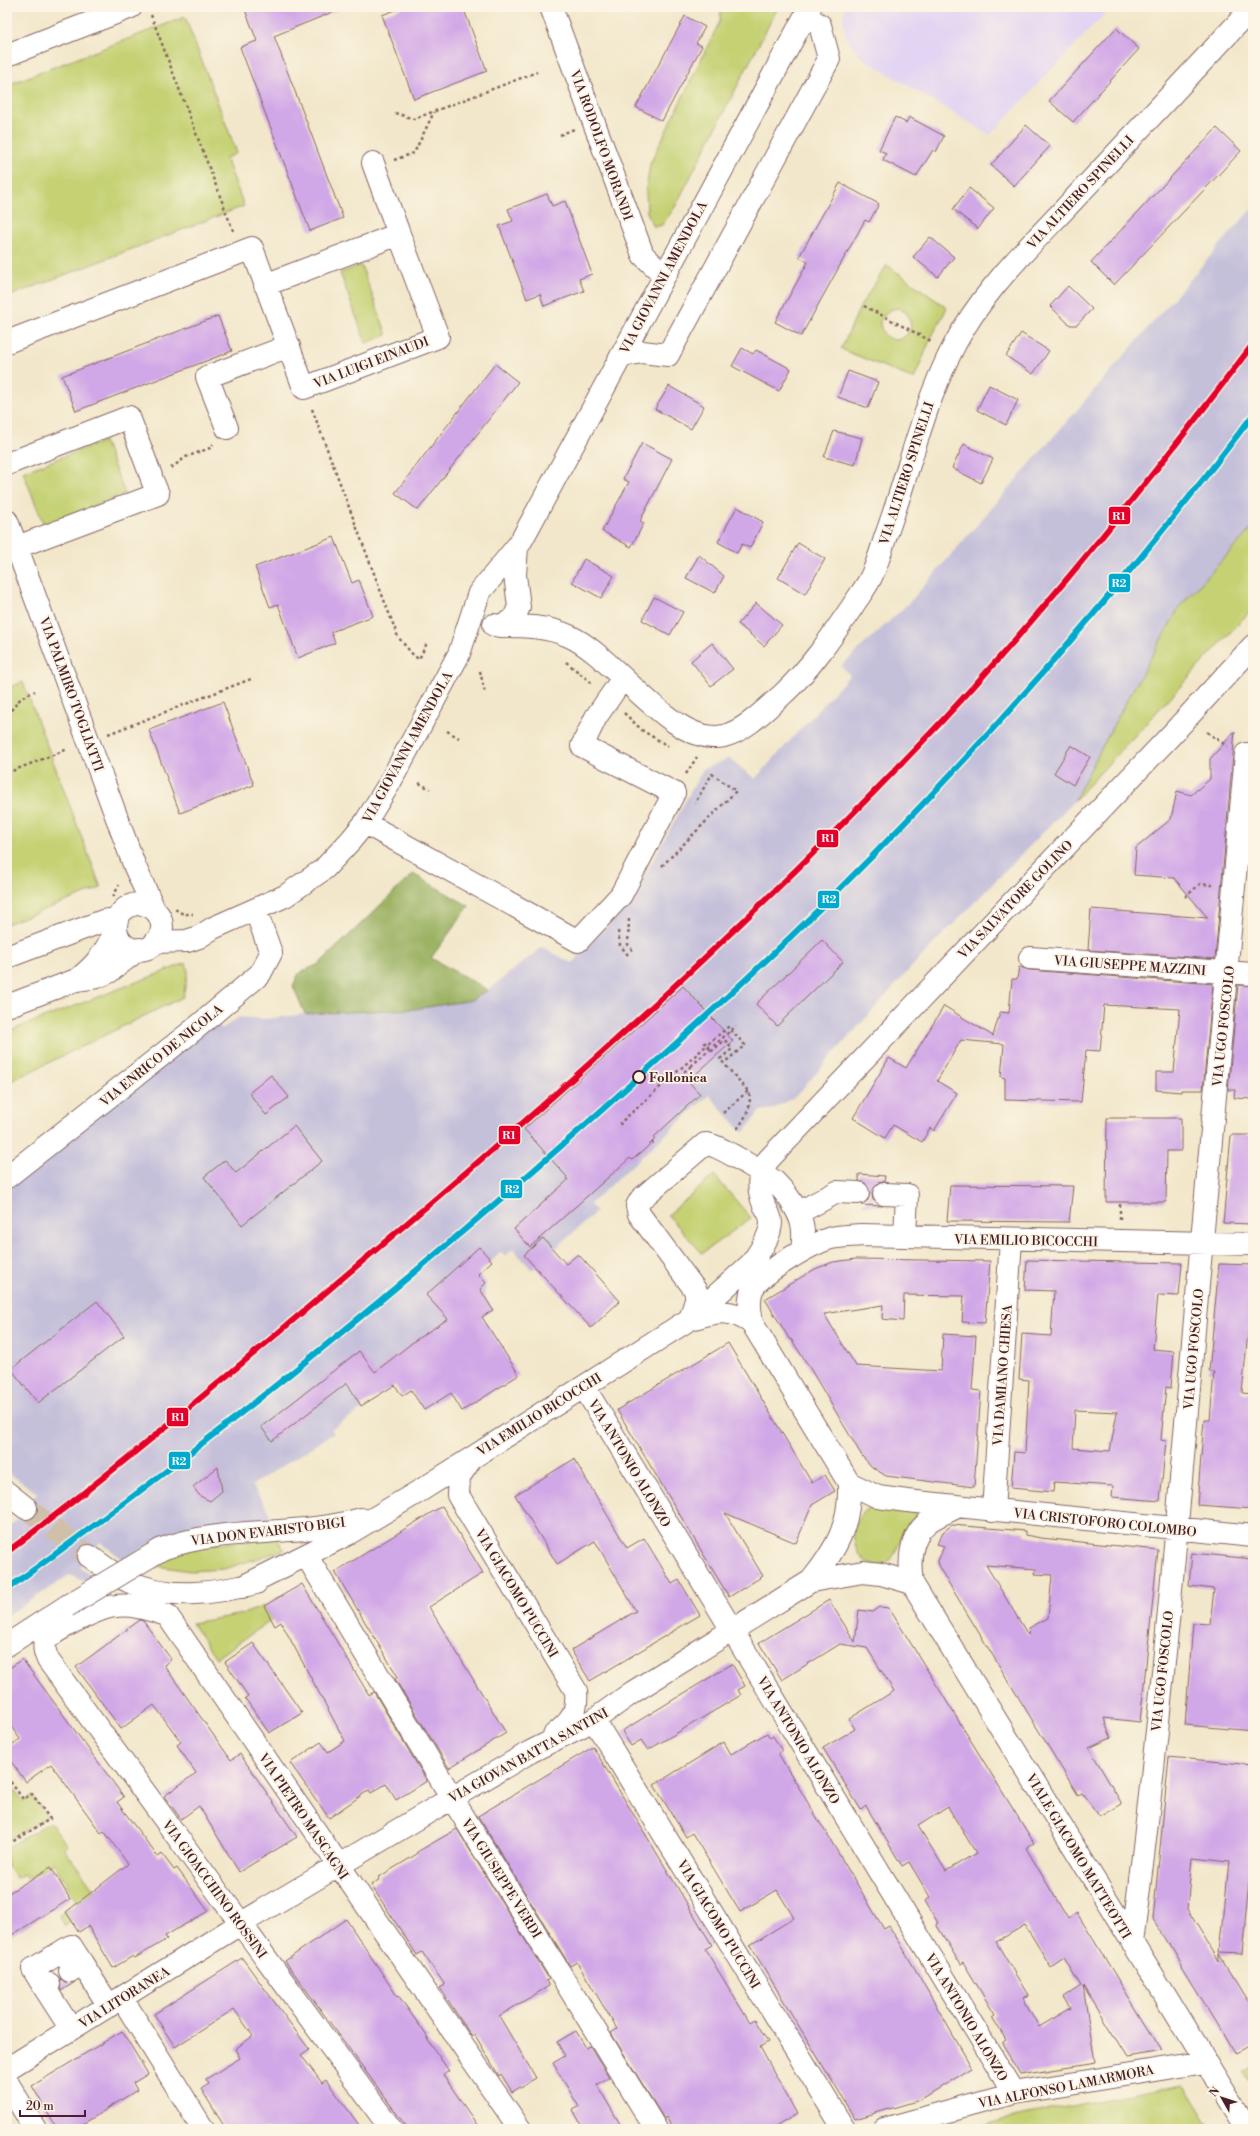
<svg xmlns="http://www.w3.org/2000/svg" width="1260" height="2136" font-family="'Libre Bodoni',serif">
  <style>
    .built { fill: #e2d4f3 }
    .industrial { fill: #c5c0da }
    .green { fill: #c5d173; stroke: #88784f; fill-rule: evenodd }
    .forest { fill: #9cb365; stroke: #736948 }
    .building { fill: #d1a8e7; fill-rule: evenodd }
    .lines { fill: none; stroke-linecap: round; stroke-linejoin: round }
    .minor-tunnel { stroke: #d0bfaa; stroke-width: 22; stroke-dasharray: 22 11; stroke-linecap: butt }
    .minor-casing { stroke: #856563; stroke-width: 24 }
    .path { stroke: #856563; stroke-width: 2.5; stroke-dasharray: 3 3; stroke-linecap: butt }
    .minor { stroke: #fff; stroke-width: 22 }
    .minor-bridge-casing { stroke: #856563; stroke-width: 24; stroke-linecap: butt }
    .path-bridge { stroke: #856563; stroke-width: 2.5; stroke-dasharray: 3 3; stroke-linecap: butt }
    .minor-bridge { stroke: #fff; stroke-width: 22 }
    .rail-1-casing { stroke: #fcf5e5; stroke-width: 9 }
    .rail-2-casing { stroke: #fcf5e5; stroke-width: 9 }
    .rail-1 { stroke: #e4002b; stroke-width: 6 }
    .rail-2 { stroke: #00a9ce; stroke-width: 6 }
    .stop-dot { fill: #fcf5e5; stroke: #4a1f2b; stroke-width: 2 }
    .labels { text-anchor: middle; stroke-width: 3.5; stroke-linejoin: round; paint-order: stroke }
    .street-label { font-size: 13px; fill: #4a1f2b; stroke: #fcf5e5 }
    .stop-label { font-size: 13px; font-weight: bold; fill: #4a1f2b; stroke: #fcf5e5; text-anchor: start }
    .line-badge { stroke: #fcf5e5; stroke-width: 1.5 }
    .badge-label { font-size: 11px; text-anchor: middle; font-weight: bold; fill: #fff }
  </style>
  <rect width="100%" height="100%" fill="#fcf5e5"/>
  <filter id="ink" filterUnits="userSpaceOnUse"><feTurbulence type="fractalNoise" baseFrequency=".025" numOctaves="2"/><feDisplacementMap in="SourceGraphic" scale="8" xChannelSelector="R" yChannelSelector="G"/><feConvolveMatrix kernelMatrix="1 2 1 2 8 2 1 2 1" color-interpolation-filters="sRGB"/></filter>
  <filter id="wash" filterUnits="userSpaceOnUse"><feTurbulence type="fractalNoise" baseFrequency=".012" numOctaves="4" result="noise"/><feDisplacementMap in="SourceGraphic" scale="16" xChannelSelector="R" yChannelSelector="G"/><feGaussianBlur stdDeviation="0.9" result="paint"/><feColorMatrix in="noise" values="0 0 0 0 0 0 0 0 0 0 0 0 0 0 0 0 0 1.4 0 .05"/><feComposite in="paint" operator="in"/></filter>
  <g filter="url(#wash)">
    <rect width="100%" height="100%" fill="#f2e7ca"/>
    <path class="built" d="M845,7h266l-121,128 -128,-77 -15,-18 -4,-21z"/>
    <path class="industrial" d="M1253,207v320l-73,79 -65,116 -41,79 -158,161 -121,135 -22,12 -13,2 -17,22 -34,-38 -119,109 6,8 -64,58 -19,-21 -8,7 -4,-4 -15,14 -13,-14 -8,8 21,23 -2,13 -64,41 -69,53 12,19 -32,20 3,4 -82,52 17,27 2,7 -48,6 -24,1 -25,6 -21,10 -29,18 -24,-18 -20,25 15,12 -6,4 -20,-8 -62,41v-88l11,-9 19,-26 -30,-21v-282l208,-169 7,8 17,-12 26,2 40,-5 110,-5 57,-9 16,-10 54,-43 30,16 49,-51 31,-50 51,-93 26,-11 26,21 95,-104 -9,-9 70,-65z"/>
    <path class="green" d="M721,7h57l-103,200 -13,18 -8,2 -7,-15 -1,-21 4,-27 70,-143z
      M185,17l52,136 -11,5 18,48 -237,91v-212z
      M361,265l26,70 -21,8 -26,-70z
      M887,265l60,43 -17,32 -16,39 -73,-30 20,-44zM898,308l9,5 4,13c-6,21 -31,17 -31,-5l9,-11z
      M104,441l21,53 -81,31 -21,-53z
      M1253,527v81l-179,193 41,-79 65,-116z
      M23,682l78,206 -94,36v-236z
      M186,963l2,9 -5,25 -176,86v-51z
      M714,1175l37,43 -49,35 -34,-38z
      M868,1508l53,4c-5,5 -11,10 -15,16 -7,11 -6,25 -19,34 -23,18 -51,-33 -19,-54z
      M277,1538l7,12 -60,19 -34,2 -33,-5 17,-12 20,-8z
      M264,1606l8,14 -56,38 -24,-35 51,-9z
      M7,1780l16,21 9,-5 15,21 -40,24v-9l2,-1 -2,-3z
      M50,1822l18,24 -4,3 37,50 -36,27 -6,-11 19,-11 -24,-41 -27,16 -3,-5 -8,4 -7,-11 -2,1v-20z
      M1253,2067v20l-9,-15z
      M1184,2085l27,44h-240l46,-13z"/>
    <path class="forest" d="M413,874l56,32 -38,52 57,32 -16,10 -57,9 -110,5 -12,-28 6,-13 20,-9z"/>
    <g id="blocks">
      <path class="building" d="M244,7h101l-71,29 69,182 -33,13 -70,-184 17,-6z
        M404,7h59l24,64 -73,28 -32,-84z
        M685,16l20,11 -9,16 6,3 -40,75 -26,-14z
        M1116,28l23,21 -66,73 -24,-21z
        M895,117l11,6 3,-6 35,19 -8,16 -3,-2 -17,27 -33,-17 3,-7 -7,-3z
        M1026,125l24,21 -36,40 -23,-21z
        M1217,128l24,23 -127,134 -23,-23z
        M840,183l39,21 -10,18 -4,-2 -64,116 -26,-14 33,-60 -9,-5z
        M969,188l25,20 -16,21 -25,-20z
        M547,194l5,12 13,-5 27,73 -13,5 5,12 -40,15 -4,-12 -13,5 -28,-73 14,-5 -5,-12z
        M930,237l24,20 -16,20 -25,-20z
        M1068,286l24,23 -15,16h-7l-20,-19z
        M218,316l14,35 -156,60 -14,-35z
        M1021,333l28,18 -16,23 -27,-18z
        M742,348l11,6 3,-4 35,19 -12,22 -47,-25z
        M495,364l23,18 -100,128 -23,-17z
        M848,371l30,11 -10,26 -30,-11z
        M989,385l29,15 -12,25 -29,-15z
        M669,386l35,20 -13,23 -36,-20z
        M834,431l28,7 -7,27 -31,-8z
        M642,443l30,16 -32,62 4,2 -13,24 -29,-16 27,-49 -6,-3z
        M964,444l29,15 -12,24 -29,-15z
        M737,507l26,15 -13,26 -8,-4 -5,9 -19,-11z
        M334,537l18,46 7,-3 14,36 -42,16 4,11 -37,15 -20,-54 -8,3 -15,-40z
        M798,543l27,16 -20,35 -27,-16z
        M699,555l25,21 -9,17 -29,-15z
        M584,559l30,17 -13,22 -29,-16z
        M654,597l29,15 -13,23 -28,-15z
        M756,603l26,22 -18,21 -26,-22z
        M712,643l21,26 -22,17 -20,-25z
        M223,702l31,83 -74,28 -31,-83z
        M1235,731l-20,228 -127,-9 3,-41 117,9 -34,-40 -40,-3 2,-27 35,-29 6,-28 14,4 19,-16v-20z
        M1071,745l19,12 -17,28 -19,-12z
        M822,940l21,22 -66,64 -21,-22z
        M1019,967l10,3 184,14 -10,106h-22v2l-25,-2v-18h18l6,-63 -76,-4 -4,46 -14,-1 -5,52 -76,-2v-22l-4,-1 3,-33 -43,-4 -24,41 20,12 -23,38 -4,-3 -8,14 -29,-17 -8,13 -32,-20 36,-60 17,10 38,-62 49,30 7,-24 9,1 3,-34h5z
        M1238,985l15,1v113l-19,-1 1,-8h-7z
        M683,986l50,55 -45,40 12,13 -46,43 1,2 -11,11 -12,10 -2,-2 -100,89 -16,-18 54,-49 -2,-1 1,-2 -43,-48z
        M271,1075l18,22 -23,18 -17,-22z
        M1107,1118h74v33h-14l-1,51h-60z
        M294,1126l28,35 -80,64 -38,-48 21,-17 11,13z
        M1231,1135h22v89l-30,-1z
        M859,1174l26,2 -1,6 -6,1 -6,10 1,7 10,6 -22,-1 7,-5 2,-7 -5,-10 -6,-2z
        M950,1185l123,1 -4,36 -122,-1z
        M543,1238l23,26 12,-10 42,47 -29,27 -67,-73z
        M479,1247l13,14 -14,13 8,9 -6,6 13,21 -11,7 37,58 -57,36 -11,-18 -27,17 -13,-20 -9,6 -7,-11 -34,21 -14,-23 -75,58 -11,-14 98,-76 16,21 42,-33 31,-20 -22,-24z
        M856,1259l134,2 -5,62 -23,-1 2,-26 -60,-1 -1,26 -21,-2 1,-14 -59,9 32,52 85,5 2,-37 33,2 -4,54 9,1 -7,96 -88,-11 -14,-9 -10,-11 -54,-91 -17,-26 -1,1 -25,-41 50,-30 18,-7z
        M1027,1260l155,3 -3,33 -21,-1 -5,54 21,2 -3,37 -5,-1 -5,53 5,1 -6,60 -48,-4 1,-11 -59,-4 -1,10 -42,-4 3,-36 11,1 4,-73 -10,-1 3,-45 29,2 3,-45 -29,-1zM1075,1410l42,2 -7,39 -37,-3z
        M1219,1264l34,1v68l-5,-1 -6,61 11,1v115l-56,-4 7,-85h6l4,-48h-5z
        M97,1301l27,35 -86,67 -27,-34z
        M728,1343l84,140 13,-8 10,16 -23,14 -16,38 -71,-30 38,63 -34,21 -112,-187z
        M574,1459l53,89 17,-10 28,46 7,-4 21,35 -110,66 -19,-31 65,-39 -41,-70 -38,23 -42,-69z
        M218,1467l4,24 -12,10 -10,-5 -7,-9z
        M442,1506l41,67 -54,34 77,126 -57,35 -54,-89 3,-2 -63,-105z
        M952,1525l73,6v4l16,3 117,12 -18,172 -36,-4 7,20 -22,10 33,56 -22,13 -18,-24 -4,2 -138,-226 -2,-8 6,-15 -7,-2 6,-12zM986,1565l50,4 -1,5 17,1 -4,43 -19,10 -1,7z
        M1192,1553l61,6v172l-68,-6 8,-102 17,1 4,-35 -25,-3z
        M302,1584l67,111 5,-3 53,89 -31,19 -10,-16 -15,9 -2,-3 -40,28 -39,-55 31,-21 7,10 17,-11 -64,-119 -6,4 -11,-20z
        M829,1600l26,42 4,-32 14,2 7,-5 9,1 145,235 -8,5 42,71 9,-6 85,138 -35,6 -44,-71 12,77 -74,12 -19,-32 4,-3 -14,-23 3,-2 -32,-53 -3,2 -24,-40 2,-1 -13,-22 5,-4 -21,-35 -7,4 -36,-60 -5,4 -38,-62 32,-19 -6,-10 45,-28 -27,-43 -27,-4 -58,36 -23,-37zM948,1807l28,46 -30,18 -28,-45zM1025,1925l26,42 13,-9 17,28 -17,11 7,11 -32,19 -16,-29 5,-3 -32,-53z
        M140,1620l3,1 28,38 -7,6 67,95 9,-6 57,83 -58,35 -40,-66 -18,13 -17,-23 32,-23 -19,-28 4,-3 -27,-37 -33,24 -45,-62z
        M253,1643l49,70 -33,20 -24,-35 3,-2 -23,-34z
        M22,1659l102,138 -7,5 20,27 21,28 4,-3 12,16 3,-2 31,43 -43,25 2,3 -10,6 -22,13 -2,-2 -20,12 -25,-42 -9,6 -13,-20 62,-48 -24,-33 -3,2 -50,-69 -25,18 -19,-26v-7l13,-10 -13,-18v-51z
        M732,1664l13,22 -7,4 3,5 -93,55 -7,-10 -10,6 -9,-15z
        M767,1733l3,5 3,-2 9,15 -4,2 106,176 5,-3 11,17 72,125 -52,32 -65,19 -105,-174 44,-27 -17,-28 -37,22 -48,-79 -6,4 -32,-52 70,-43 7,12z
        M593,1747l119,198 -7,4 45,74 5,-3 13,22 -8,5 37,67 -25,15h-99l-7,-12 -2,2 -53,-86 6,-4 -40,-67 -7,4 -92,-150z
        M1169,1757l84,8v113h-4l-7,77 -22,-1 9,-92 -37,-4 -5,51 33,53v-7l33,54v36l-17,10 -83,-136z
        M457,1829l92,150 -3,2 3,5 -50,30 37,62 -24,14 -11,-18 -2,2 -24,-41 -3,2 -32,-49 5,-3 -23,-33 -5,3 -46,-70 9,-6 -1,-2 38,-23v-2z
        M51,1867l19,32 -63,39v-44z
        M346,1919l51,77 1,-1 31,44h-2l22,32 -6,4 37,54h-72l-123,-168z
        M242,1958l67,91 -8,6 21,28 4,-3 36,49h-136l-25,-40 8,-5 -3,-5 34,-21 -5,-9 18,-13 -19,-27 -59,38 -21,-33z
        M60,1978l5,4h10l-14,9z
        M122,2031l26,43 -15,9 4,7 -46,29 -17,10h-17l-25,-43z
        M576,2031l10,17 4,-2 19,31 -12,8 26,44h-39l-11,-19 6,-3 -26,-44 12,-7 -8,-14z"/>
    </g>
  </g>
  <g filter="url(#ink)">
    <use href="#blocks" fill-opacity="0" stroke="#856563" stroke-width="1"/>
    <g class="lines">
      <path class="minor-tunnel" d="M26,1508l63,48"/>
      <defs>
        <path id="minor" d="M551,7l92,248 21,20
          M7,55l124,-48
          M373,163l26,71
          M7,342l245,-94 52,140 134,-51 -39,-103 -134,51
          M621,356l21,-4 26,3 161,-296 -9,-34 -15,-9
          M227,428l-20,-51 82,-31
          M7,464l122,-47 22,59
          M7,521l128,346 19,42
          M17,547l141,-53 -6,-14
          M494,625l6,1 13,-6 6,-13 -4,-32 2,-28
          M500,626c24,0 47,0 69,10 46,20 104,112 155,100 22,-6 42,-27 58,-41 28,-26 49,-57 70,-88 6,-10 14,-19 19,-30 6,-12 10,-26 14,-39 26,-70 40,-146 79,-210 30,-49 73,-89 111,-130 59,-64 119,-127 178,-191
          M365,823l213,118 43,-46 53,-102 -92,-47 14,-29 27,-39
          M116 927a23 23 0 1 1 46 0a23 23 0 1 1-46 0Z
          M155,942l32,-1 12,-4 14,-9 72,-32 39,-27 27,-29 14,-17 24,-39 70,-130 20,-61 41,-50 290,-536
          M7,957l96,-36 14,-2
          M1030,958l223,16
          M77,980c20,-16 29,-28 39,-51
          M7,1006l69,-26 21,-3 12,-5 30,-23
          M7,1177l189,-149 64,-54 11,-21 -15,-42
          M884,1194l23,1 -2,41
          M798,1213l39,-21 21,1
          M690,1319l6,-19v-9l-57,-77 -2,-8 4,-7 64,-55c8,-3 61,31 70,38 5,5 12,13 16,19 12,18 14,28 11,50
          M691,1319c25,-7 38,-12 61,4
          M584,1387l430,706
          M471,1459l-12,18 -1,18 118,196c2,22 -5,31 -22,44
          M849,1483l29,14 29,4 346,35
          M7,1493l19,15
          M957,1507c-9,5 -22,9 -30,16 -18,15 -18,39 -15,60l335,546
          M993,1511l18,-271
          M162,1549c63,-24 134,-11 199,-30
          M89,1556c13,9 25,19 39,25 40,19 86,13 128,2
          M312,1565l140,233 204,331
          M811,1581c25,-31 40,-57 38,-98l-97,-160c-2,-11 -4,-23 0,-33 8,-17 61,-47 79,-52 10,-2 20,-2 30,-3l392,9
          M242,1587l104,-52 77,-46 267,-170 61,-55c8,-11 20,-28 20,-42 0,-6 -4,-12 -7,-17 -7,-17 -7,-31 5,-46l403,-425 81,-88
          M7,1645l60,-39
          M594,1720l250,409
          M1132,1943c30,-226 48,-454 68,-681 15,-169 32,-338 46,-508l7,1
          M70,1971l12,-8 27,43
          M49,1984l-5,3 27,42
          M44,1987l-11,-18 38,-23 11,17
          M122,1998l81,131
          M7,2069l233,-145 212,-126 78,-46 64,-32 39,-28 178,-111 52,-9 18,2 31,9
          M7,2082l28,47
          M391,2129l-343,-469c-2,-5 -5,-12 -3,-18 7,-12 56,-35 71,-36 18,-2 34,4 51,9l353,514
          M884,2129l130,-36 190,-31"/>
      </defs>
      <use href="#minor" class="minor-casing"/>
      <path class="path" d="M151,15l83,218
        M395,113l19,6 123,-47
        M560,135l14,-6
        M394,160l20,-7 20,-41
        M864,306l69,36
        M312,409l86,228 16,19 5,3 8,-16
        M171,468l15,-11 24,-9 3,-4
        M566,662l27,22
        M480,671l5,22
        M624,713l19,18 25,15
        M7,715l14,-17 14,-7
        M447,731l12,7
        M1207,732l20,14
        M108,734l143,-55
        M7,773l61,-24
        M686,774l11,-17
        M419,783l11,6
        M662,866l74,-75 -24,-17 -17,29
        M113,897l6,-12
        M1185,897l15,-13 13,1
        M175,909l8,5h10
        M629,919l-1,26 5,6
        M618,931l2,14 8,10
        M704,1042l3,3 21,-18 17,18 -21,18
        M691,1066l-6,5 7,8
        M723,1113l25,-22
        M621,1125l-1,-2 87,-78 5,6 13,-11 7,9 -12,10 29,33c3,15 -3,25 -12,37
        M652,1142l1,2
        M1120,1219v-17
        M7,1777l16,22 9,-5 18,25 -43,26"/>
      <use href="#minor" class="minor"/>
      <defs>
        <path id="minor-bridge" d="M67,1606l95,-57"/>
      </defs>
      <use href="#minor-bridge" class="minor-bridge-casing"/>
      <path class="path-bridge" d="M691,1066l45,-40"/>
      <use href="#minor-bridge" class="minor-bridge"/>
      <defs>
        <path id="rail-1" d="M7,1552c119,-89 232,-186 345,-282 205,-173 406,-353 589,-548 112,-120 214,-248 312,-378"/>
        <path id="rail-2" d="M7,1589c183,-131 357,-271 527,-419 82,-72 164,-145 243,-220 173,-165 332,-345 476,-535"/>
      </defs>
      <use href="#rail-1" class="rail-1-casing"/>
      <use href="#rail-2" class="rail-2-casing"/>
      <use href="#rail-1" class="rail-1"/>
      <use href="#rail-2" class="rail-2"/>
    </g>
  </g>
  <circle class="stop-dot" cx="639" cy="1077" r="6"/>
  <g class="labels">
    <g class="street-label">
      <text transform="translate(602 145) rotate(70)" y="5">VIA RODOLFO MORANDI</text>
      <text transform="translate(1080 192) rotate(-47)" y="5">VIA ALTIERO SPINELLI</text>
      <text transform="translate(663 277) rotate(-62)" y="5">VIA GIOVANNI AMENDOLA</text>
      <text transform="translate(371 362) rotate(-21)" y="5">VIA LUIGI EINAUDI</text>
      <text transform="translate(906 473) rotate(-72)" y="5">VIA ALTIERO SPINELLI</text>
      <text transform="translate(72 694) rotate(70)" y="5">VIA PALMIRO TOGLIATTI</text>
      <text transform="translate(407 747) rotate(-61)" y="5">VIA GIOVANNI AMENDOLA</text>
      <text transform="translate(1015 899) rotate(-46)" y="5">VIA SALVATORE GOLINO</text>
      <text transform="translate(1130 965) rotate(4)" y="5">VIA GIUSEPPE MAZZINI</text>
      <text transform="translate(1223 1026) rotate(-84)" y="5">VIA UGO FOSCOLO</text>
      <text transform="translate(161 1055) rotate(-39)" y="5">VIA ENRICO DE NICOLA</text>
      <text transform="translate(1026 1240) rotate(1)" y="5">VIA EMILIO BICOCCHI</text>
      <text transform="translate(1193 1349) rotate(-85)" y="5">VIA UGO FOSCOLO</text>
      <text transform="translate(1002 1375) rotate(-86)" y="5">VIA DAMIANO CHIESA</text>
      <text transform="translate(539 1414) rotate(-32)" y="5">VIA EMILIO BICOCCHI</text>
      <text transform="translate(630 1463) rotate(59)" y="5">VIA ANTONIO ALONZO</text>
      <text transform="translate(1105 1522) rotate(6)" y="5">VIA CRISTOFORO COLOMBO</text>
      <text transform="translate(268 1531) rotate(-7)" y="5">VIA DON EVARISTO BIGI</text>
      <text transform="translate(517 1593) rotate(59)" y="5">VIA GIACOMO PUCCINI</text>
      <text transform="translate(1162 1671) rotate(-84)" y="5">VIA UGO FOSCOLO</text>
      <text transform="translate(799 1740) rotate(59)" y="5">VIA ANTONIO ALONZO</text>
      <text transform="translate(528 1755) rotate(-29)" y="5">VIA GIOVAN BATTA SANTINI</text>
      <text transform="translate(304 1816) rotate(56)" y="5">VIA PIETRO MASCAGNI</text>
      <text transform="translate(1079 1856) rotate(59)" y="5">VIALE GIACOMO MATTEOTTI</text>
      <text transform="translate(502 1878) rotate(58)" y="5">VIA GIUSEPPE VERDI</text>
      <text transform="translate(215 1889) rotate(54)" y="5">VIA GIOACCHINO ROSSINI</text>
      <text transform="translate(719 1924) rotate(59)" y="5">VIA GIACOMO PUCCINI</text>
      <text transform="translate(124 1997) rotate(-32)" y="5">VIA LITORANEA</text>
      <text transform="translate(967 2017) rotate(59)" y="5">VIA ANTONIO ALONZO</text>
      <text transform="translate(1066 2086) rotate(-11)" y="5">VIA ALFONSO LAMARMORA</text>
    </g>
    <g class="stop-label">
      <text x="649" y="1082">Follonica</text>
    </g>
  </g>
  <g class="line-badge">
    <rect x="1108" y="506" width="23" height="19" rx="4" fill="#e4002b"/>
    <rect x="1108" y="573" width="23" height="20" rx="4" fill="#00a9ce"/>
    <rect x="816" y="829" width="23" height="19" rx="4" fill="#e4002b"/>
    <rect x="817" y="890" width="23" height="19" rx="4" fill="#00a9ce"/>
    <rect x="498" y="1125" width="23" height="20" rx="4" fill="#e4002b"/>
    <rect x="500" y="1179" width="23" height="20" rx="4" fill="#00a9ce"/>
    <rect x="166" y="1407" width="23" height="20" rx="4" fill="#e4002b"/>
    <rect x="168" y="1451" width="23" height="19" rx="4" fill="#00a9ce"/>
  </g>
  <g class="badge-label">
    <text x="1119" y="520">R1</text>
    <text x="1119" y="587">R2</text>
    <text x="828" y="842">R1</text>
    <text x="829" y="903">R2</text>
    <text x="509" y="1139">R1</text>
    <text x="512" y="1193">R2</text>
    <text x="178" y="1421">R1</text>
    <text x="179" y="1465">R2</text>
  </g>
  <rect width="1260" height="2136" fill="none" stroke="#fcf5e5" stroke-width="24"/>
  <g transform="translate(1222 2098) rotate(309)" stroke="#fcf5e5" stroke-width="3" paint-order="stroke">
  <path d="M0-3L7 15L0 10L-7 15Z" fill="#4a1f2b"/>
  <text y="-6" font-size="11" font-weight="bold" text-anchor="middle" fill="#4a1f2b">N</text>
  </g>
  <path d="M20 2110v6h65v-6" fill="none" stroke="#4a1f2b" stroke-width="2"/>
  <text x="26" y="2110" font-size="12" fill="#4a1f2b" stroke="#fcf5e5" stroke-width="3" paint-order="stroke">20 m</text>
</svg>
